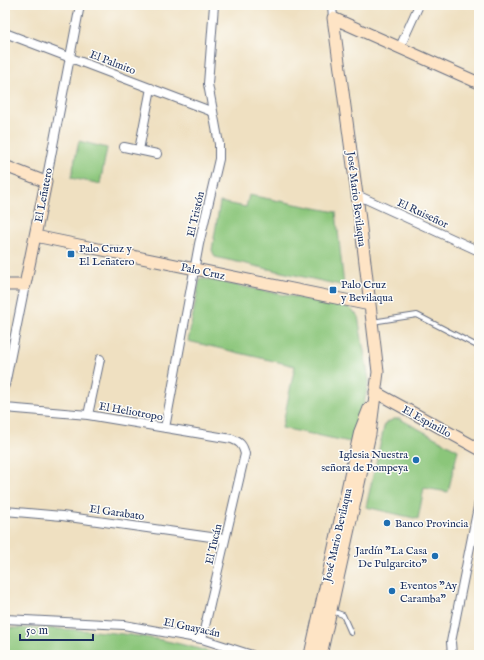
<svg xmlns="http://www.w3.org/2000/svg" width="484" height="660" font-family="'IM FELL English',serif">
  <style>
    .green { fill: #8bc67a; stroke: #537a6c }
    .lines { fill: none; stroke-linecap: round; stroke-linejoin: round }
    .lane-casing { stroke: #656d81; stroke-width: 6 }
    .street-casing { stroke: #656d81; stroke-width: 10 }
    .secondary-casing { stroke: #656d81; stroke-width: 13 }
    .lane { stroke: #fff; stroke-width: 4 }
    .street { stroke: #fff; stroke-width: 8 }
    .secondary { stroke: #fee4c5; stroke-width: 11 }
    .poi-dot { fill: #1f6fb2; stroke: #fdfcf7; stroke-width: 1.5 }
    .labels { text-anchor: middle; stroke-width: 3; stroke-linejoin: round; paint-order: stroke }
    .street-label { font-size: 11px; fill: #1b2f5e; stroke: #fdfcf7 }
    .poi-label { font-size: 11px; fill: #1b2f5e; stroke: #fdfcf7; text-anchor: start }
  </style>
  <rect width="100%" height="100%" fill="#fdfcf7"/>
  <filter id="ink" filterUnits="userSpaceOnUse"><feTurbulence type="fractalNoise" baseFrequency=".025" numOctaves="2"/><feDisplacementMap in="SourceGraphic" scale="8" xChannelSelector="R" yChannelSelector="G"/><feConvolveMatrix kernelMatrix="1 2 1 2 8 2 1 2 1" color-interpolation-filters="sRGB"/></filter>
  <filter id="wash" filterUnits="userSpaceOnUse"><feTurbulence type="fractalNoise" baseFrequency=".012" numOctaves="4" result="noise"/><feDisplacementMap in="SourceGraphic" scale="16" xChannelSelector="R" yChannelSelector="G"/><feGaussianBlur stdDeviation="0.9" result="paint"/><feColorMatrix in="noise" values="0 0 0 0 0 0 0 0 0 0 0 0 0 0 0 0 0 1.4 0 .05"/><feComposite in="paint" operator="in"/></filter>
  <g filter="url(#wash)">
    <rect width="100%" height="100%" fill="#efe0c1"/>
    <path class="green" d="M79,141l28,7 -7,36 -29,-6z
      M249,195l87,17 8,74 -129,-29 -3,-7 8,-48 26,5z
      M200,278l150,30 8,8 11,65 -14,62 -73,-15 13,-62 -107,-25z
      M394,419h6l58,31 -10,42 -24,-4 -6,31 -52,-12 18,-80 2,-4z
      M5,628c72,0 145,4 214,27h-214z"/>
  </g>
  <g filter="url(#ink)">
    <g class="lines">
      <defs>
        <path id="lane" d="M372,322l45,-7 62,32
          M332,611l11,4 8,18"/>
        <path id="street" d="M332,5l1,13
          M5,33l208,79
          M400,47l19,-42
          M124,147l33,7
          M139,150l12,-62
          M46,182l34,-177
          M357,195l122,56
          M5,385l20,-100
          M5,408l83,7 144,24c8,3 11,6 13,15l-43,185
          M88,415l12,-56
          M165,428l34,-184 20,-85v-15l-11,-60 6,-79
          M5,511l57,5 163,23
          M5,619l119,6 78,14 50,16
          M452,655l-1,-13 28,-140"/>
        <path id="secondary" d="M5,166l41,16 -21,103h-20
          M35,236l335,69
          M375,392l104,57
          M310,655l50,-224 9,-23
          M321,655l49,-221 8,-62 -21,-177 -24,-177 146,65"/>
      </defs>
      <use href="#lane" class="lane-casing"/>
      <use href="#street" class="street-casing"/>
      <use href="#secondary" class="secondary-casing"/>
      <use href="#lane" class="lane"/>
      <use href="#street" class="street"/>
      <use href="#secondary" class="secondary"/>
    </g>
  </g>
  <g class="poi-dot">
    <rect x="67" y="250" width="8" height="8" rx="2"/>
    <rect x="329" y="286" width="8" height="8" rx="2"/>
    <circle cx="416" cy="460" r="4"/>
    <circle cx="387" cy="523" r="4"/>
    <circle cx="435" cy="556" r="4"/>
    <circle cx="392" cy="591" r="4"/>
  </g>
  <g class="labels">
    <g class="street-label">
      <text transform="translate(113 62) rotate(21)" y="4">El Palmito</text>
      <text transform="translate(43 195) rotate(-79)" y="4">El Leñatero</text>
      <text transform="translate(357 199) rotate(83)" y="4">José Mario Bevilaqua</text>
      <text transform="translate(423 213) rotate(25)" y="4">El Ruiseñor</text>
      <text transform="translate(195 214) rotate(-77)" y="4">El Tristón</text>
      <text transform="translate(203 271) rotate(12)" y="4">Palo Cruz</text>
      <text transform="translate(131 411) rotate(10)" y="4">El Heliotropo</text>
      <text transform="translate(427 421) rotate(29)" y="4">El Espinillo</text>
      <text transform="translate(117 512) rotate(8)" y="4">El Garabato</text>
      <text transform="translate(337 535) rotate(-77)" y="4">José Mario Bevilaqua</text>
      <text transform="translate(213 544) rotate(-77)" y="4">El Tucán</text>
      <text transform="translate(192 627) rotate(12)" y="4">El Guayacán</text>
    </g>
    <g class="poi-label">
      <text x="79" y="252">Palo Cruz y<tspan x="79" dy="13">El Leñatero</tspan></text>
      <text x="341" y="288">Palo Cruz<tspan x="341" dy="13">y Bevilaqua</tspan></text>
      <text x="408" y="458" text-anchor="end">Iglesia Nuestra<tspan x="408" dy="13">señora de Pompeya</tspan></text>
      <text x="395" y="527">Banco Provincia</text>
      <text x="427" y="554" text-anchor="end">Jardín "La Casa<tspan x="427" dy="13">De Pulgarcito"</tspan></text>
      <text x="400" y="589">Eventos "Ay<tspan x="400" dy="13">Caramba"</tspan></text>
    </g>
  </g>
  <rect width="484" height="660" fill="none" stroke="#fdfcf7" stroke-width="20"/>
  <path d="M20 634v6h73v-6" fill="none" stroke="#1b2f5e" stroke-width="2"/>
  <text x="26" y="634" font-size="12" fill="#1b2f5e" stroke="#fdfcf7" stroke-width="3" paint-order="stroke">50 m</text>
</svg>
